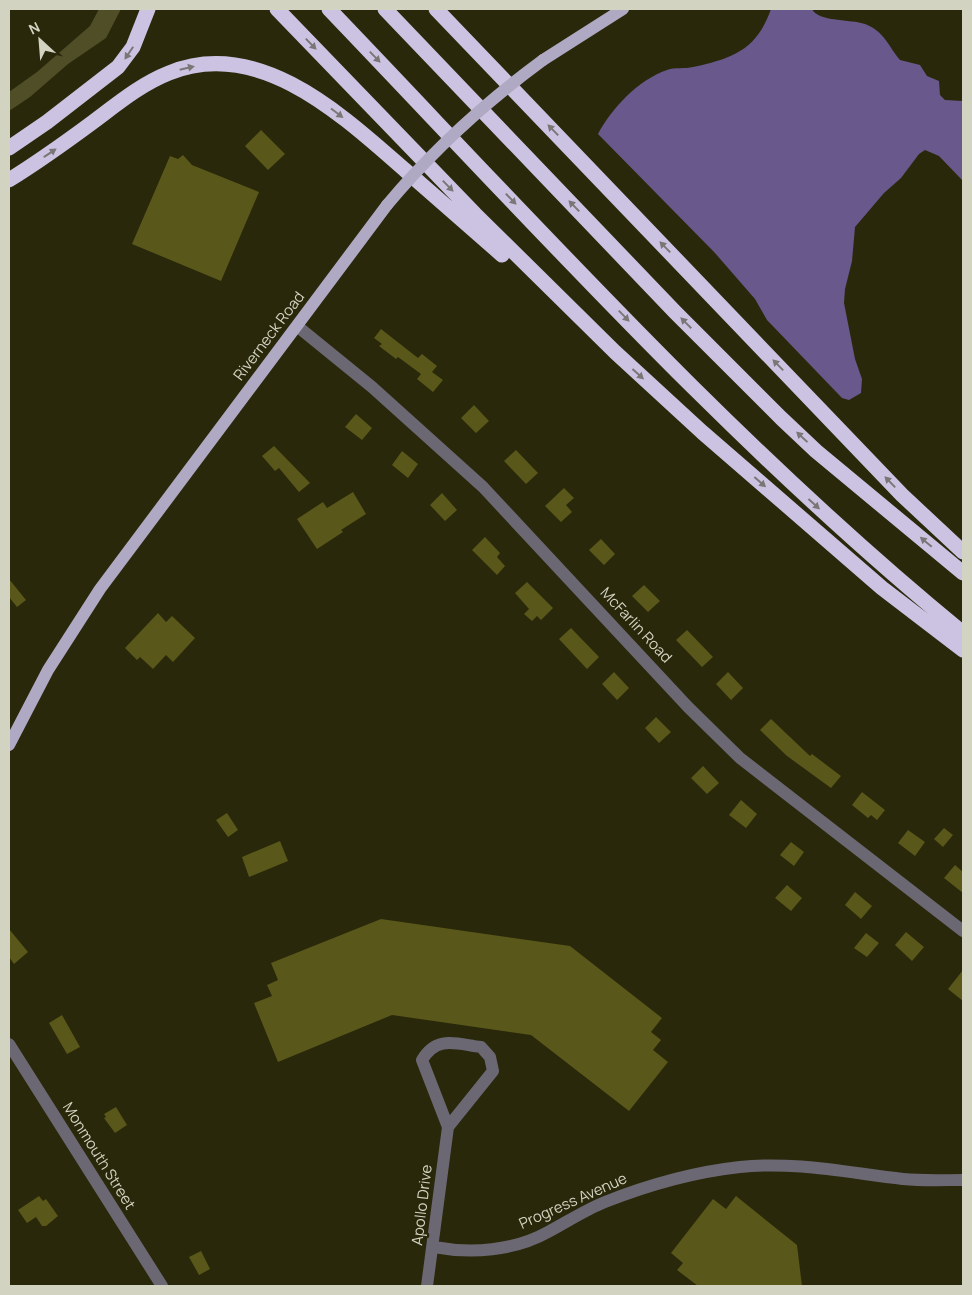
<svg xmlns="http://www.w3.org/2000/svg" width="972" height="1295" font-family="Manrope,sans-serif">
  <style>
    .green { fill: #504e27 }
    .water { fill: #69588b }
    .building { fill: #595719 }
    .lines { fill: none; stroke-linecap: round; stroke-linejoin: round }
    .minor { stroke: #6b6874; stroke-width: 12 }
    .major { stroke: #b0a9c3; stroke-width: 12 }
    .highway { stroke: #ccc3e2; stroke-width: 15 }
    .major-bridge { stroke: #b0a9c3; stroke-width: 12 }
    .oneway { fill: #7a7676 }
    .labels { text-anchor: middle; stroke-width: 4.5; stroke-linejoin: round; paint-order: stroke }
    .street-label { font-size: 15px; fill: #d3d3c2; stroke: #29280b }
  </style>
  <rect width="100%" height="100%" fill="#29280b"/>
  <path class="green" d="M99,9h22l-15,29 -38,26 -38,33 -21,14v-19l28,-20 53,-46z"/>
  <path class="water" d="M771,9h41c6,13 39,10 53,15 19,7 24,23 35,36l20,5 7,11 12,5 1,14 5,5 18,1v80l-24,-25 -14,-6 -6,4 -18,24 -17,15 -29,34 -3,34 -7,28 -1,14 11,56 7,20 -1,14 -12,7 -7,-2 -75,-78 -12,-21 -40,-46 -117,-119c14,-26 40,-54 69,-64 8,-3 18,-1 26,-3 41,-9 64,-18 78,-58z"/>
  <path class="building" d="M261,130l24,24 -17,16 -23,-24z
    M183,155l9,10 67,27 -38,89 -89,-37 38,-88 8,3z
    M381,329l37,29 4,-4 15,12 -5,6 11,8 -10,12 -16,-13 4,-5 -23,-17 -2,2 -17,-13 3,-2 -8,-6z
    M474,405l15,16 -13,12 -15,-15z
    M356,414l16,14 -10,12 -17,-13z
    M274,446l36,37 -11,9 -20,-24 -4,3 -13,-15z
    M516,450l22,23 -12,11 -22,-23z
    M402,451l16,13 -10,14 -16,-13z
    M564,488l10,10 -8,7 6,7 -11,10 -16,-16z
    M353,492l13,22 -25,16 2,2 -26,17 -20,-30 26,-17 4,6z
    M442,493l15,17 -12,11 -15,-16z
    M485,537l15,16 -3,4 8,9 -8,9 -25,-25z
    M601,539l14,15 -11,11 -15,-15z
    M9,579l17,21 -9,7 -8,-10z
    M527,582l26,26 -12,12 -4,-4 -5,5 -8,-7 5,-5 -14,-16z
    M644,585l16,16 -12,11 -16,-16z
    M158,613l8,9 6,-6 23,22 -22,24 -7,-7 -13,14 -13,-12 -3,3 -12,-12z
    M571,628l28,29 -12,12 -28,-30z
    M687,630l26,27 -11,10 -26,-27z
    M614,672l15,16 -12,12 -15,-16z
    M728,672l15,16 -12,12 -15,-16z
    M656,717l15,15 -12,11 -14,-15z
    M771,719l39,37 2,-2 29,22 -10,12 -44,-32 -27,-26z
    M703,766l16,17 -12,11 -16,-16z
    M862,792l23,18 -8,10 -6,-5 -3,3 -16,-13z
    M741,800l16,14 -11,14 -17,-13z
    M227,813l11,17 -10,7 -12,-17z
    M944,828l9,7 -10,12 -9,-8z
    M908,830l17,12 -10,14 -17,-13z
    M280,841l8,20 -39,16 -7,-20z
    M791,842l13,10 -10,14 -14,-11z
    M955,865l8,7v21l-19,-15z
    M787,885l15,13 -11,13 -16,-13z
    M855,892l17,14 -11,13 -16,-14z
    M381,919l189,27 92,72 -11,14 10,8 -8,10 15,12 -39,49 -98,-76 -139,-20 -114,47 -24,-59 18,-7 -5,-11 11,-5 -7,-17z
    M9,929l19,23 -14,12 -5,-7z
    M906,932l18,15 -12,14 -17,-16z
    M866,933l13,10 -12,14 -13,-9z
    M963,970v31l-15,-12z
    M62,1015l18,32 -13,7 -18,-31z
    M116,1107l11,18 -12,8 -11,-15 2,-1 -2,-3z
    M39,1196l4,5 3,-2 12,17 -12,10h-4l-6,-9 -9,6 -9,-13z
    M736,1196l61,49 5,41h-104l-21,-16 6,-7 -12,-10 42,-54 13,10z
    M201,1251l9,18 -11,6 -10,-18z"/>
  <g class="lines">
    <path class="minor" d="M297,326l75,61 111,100 205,220 52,51 223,173
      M9,1044l153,242
      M434,1247c37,7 80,4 114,-15 19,-10 37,-22 57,-30 43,-17 89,-30 135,-35 54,-6 109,6 163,12 20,2 40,1 60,1
      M427,1286l21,-159 -26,-67c15,-25 34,-16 59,-13l9,10 3,14 -45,56"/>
    <path class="major" d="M543,60l80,-51
      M9,745l39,-75 52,-81 287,-384"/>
    <path class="highway" d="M277,9l198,205 140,138 87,80 180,156 81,62
      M329,9c205,214 404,436 634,624
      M385,9l290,303 106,106 35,33 147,122
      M436,9l466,486 61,57
      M9,148l38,-26 71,-55 15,-20 15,-38
      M9,180c29,-18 57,-38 84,-58 24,-18 48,-38 76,-49 90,-37 174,43 236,97 32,28 64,56 97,85"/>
    <path class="major-bridge" d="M387,205c46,-55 99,-103 156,-145"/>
  </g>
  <defs><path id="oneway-solid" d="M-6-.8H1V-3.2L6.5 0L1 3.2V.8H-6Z" transform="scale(1.25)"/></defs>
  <g class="oneway">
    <use href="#oneway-solid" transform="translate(311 44) rotate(46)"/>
    <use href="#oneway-solid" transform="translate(129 53) rotate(124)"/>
    <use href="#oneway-solid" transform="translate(375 57) rotate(46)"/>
    <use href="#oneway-solid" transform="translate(187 68) rotate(-13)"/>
    <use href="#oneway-solid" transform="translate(337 113) rotate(37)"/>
    <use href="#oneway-solid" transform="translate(553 130) rotate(-134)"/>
    <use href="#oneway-solid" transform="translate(50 153) rotate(-34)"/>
    <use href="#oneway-solid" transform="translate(448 186) rotate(46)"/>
    <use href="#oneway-solid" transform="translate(511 199) rotate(46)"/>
    <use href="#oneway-solid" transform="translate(574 206) rotate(-134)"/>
    <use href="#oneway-solid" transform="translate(665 247) rotate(-134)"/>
    <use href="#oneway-solid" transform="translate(624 316) rotate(46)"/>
    <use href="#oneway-solid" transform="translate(686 323) rotate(-135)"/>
    <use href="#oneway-solid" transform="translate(778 365) rotate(-134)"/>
    <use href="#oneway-solid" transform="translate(638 374) rotate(42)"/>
    <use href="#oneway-solid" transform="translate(802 437) rotate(-137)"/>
    <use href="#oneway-solid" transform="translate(760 482) rotate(41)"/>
    <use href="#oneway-solid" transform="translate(890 482) rotate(-134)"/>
    <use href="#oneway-solid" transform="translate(814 504) rotate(42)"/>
    <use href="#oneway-solid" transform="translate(926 542) rotate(-140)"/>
  </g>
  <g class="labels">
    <g class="street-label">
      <text transform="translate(269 336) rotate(-53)" y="5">Riverneck Road</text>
      <text transform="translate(636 625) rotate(47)" y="5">McFarlin Road</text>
      <text transform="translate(99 1156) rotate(58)" y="5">Monmouth Street</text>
      <text transform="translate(573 1201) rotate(-24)" y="5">Progress Avenue</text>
      <text transform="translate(422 1205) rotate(-83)" y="5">Apollo Drive</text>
    </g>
  </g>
  <rect width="972" height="1295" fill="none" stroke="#d3d3c2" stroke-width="20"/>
  <g transform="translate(40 40) rotate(334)" stroke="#29280b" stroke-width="4" paint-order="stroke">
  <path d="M0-4L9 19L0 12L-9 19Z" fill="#d3d3c2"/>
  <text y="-8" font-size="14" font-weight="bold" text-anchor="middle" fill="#d3d3c2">N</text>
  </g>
</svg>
